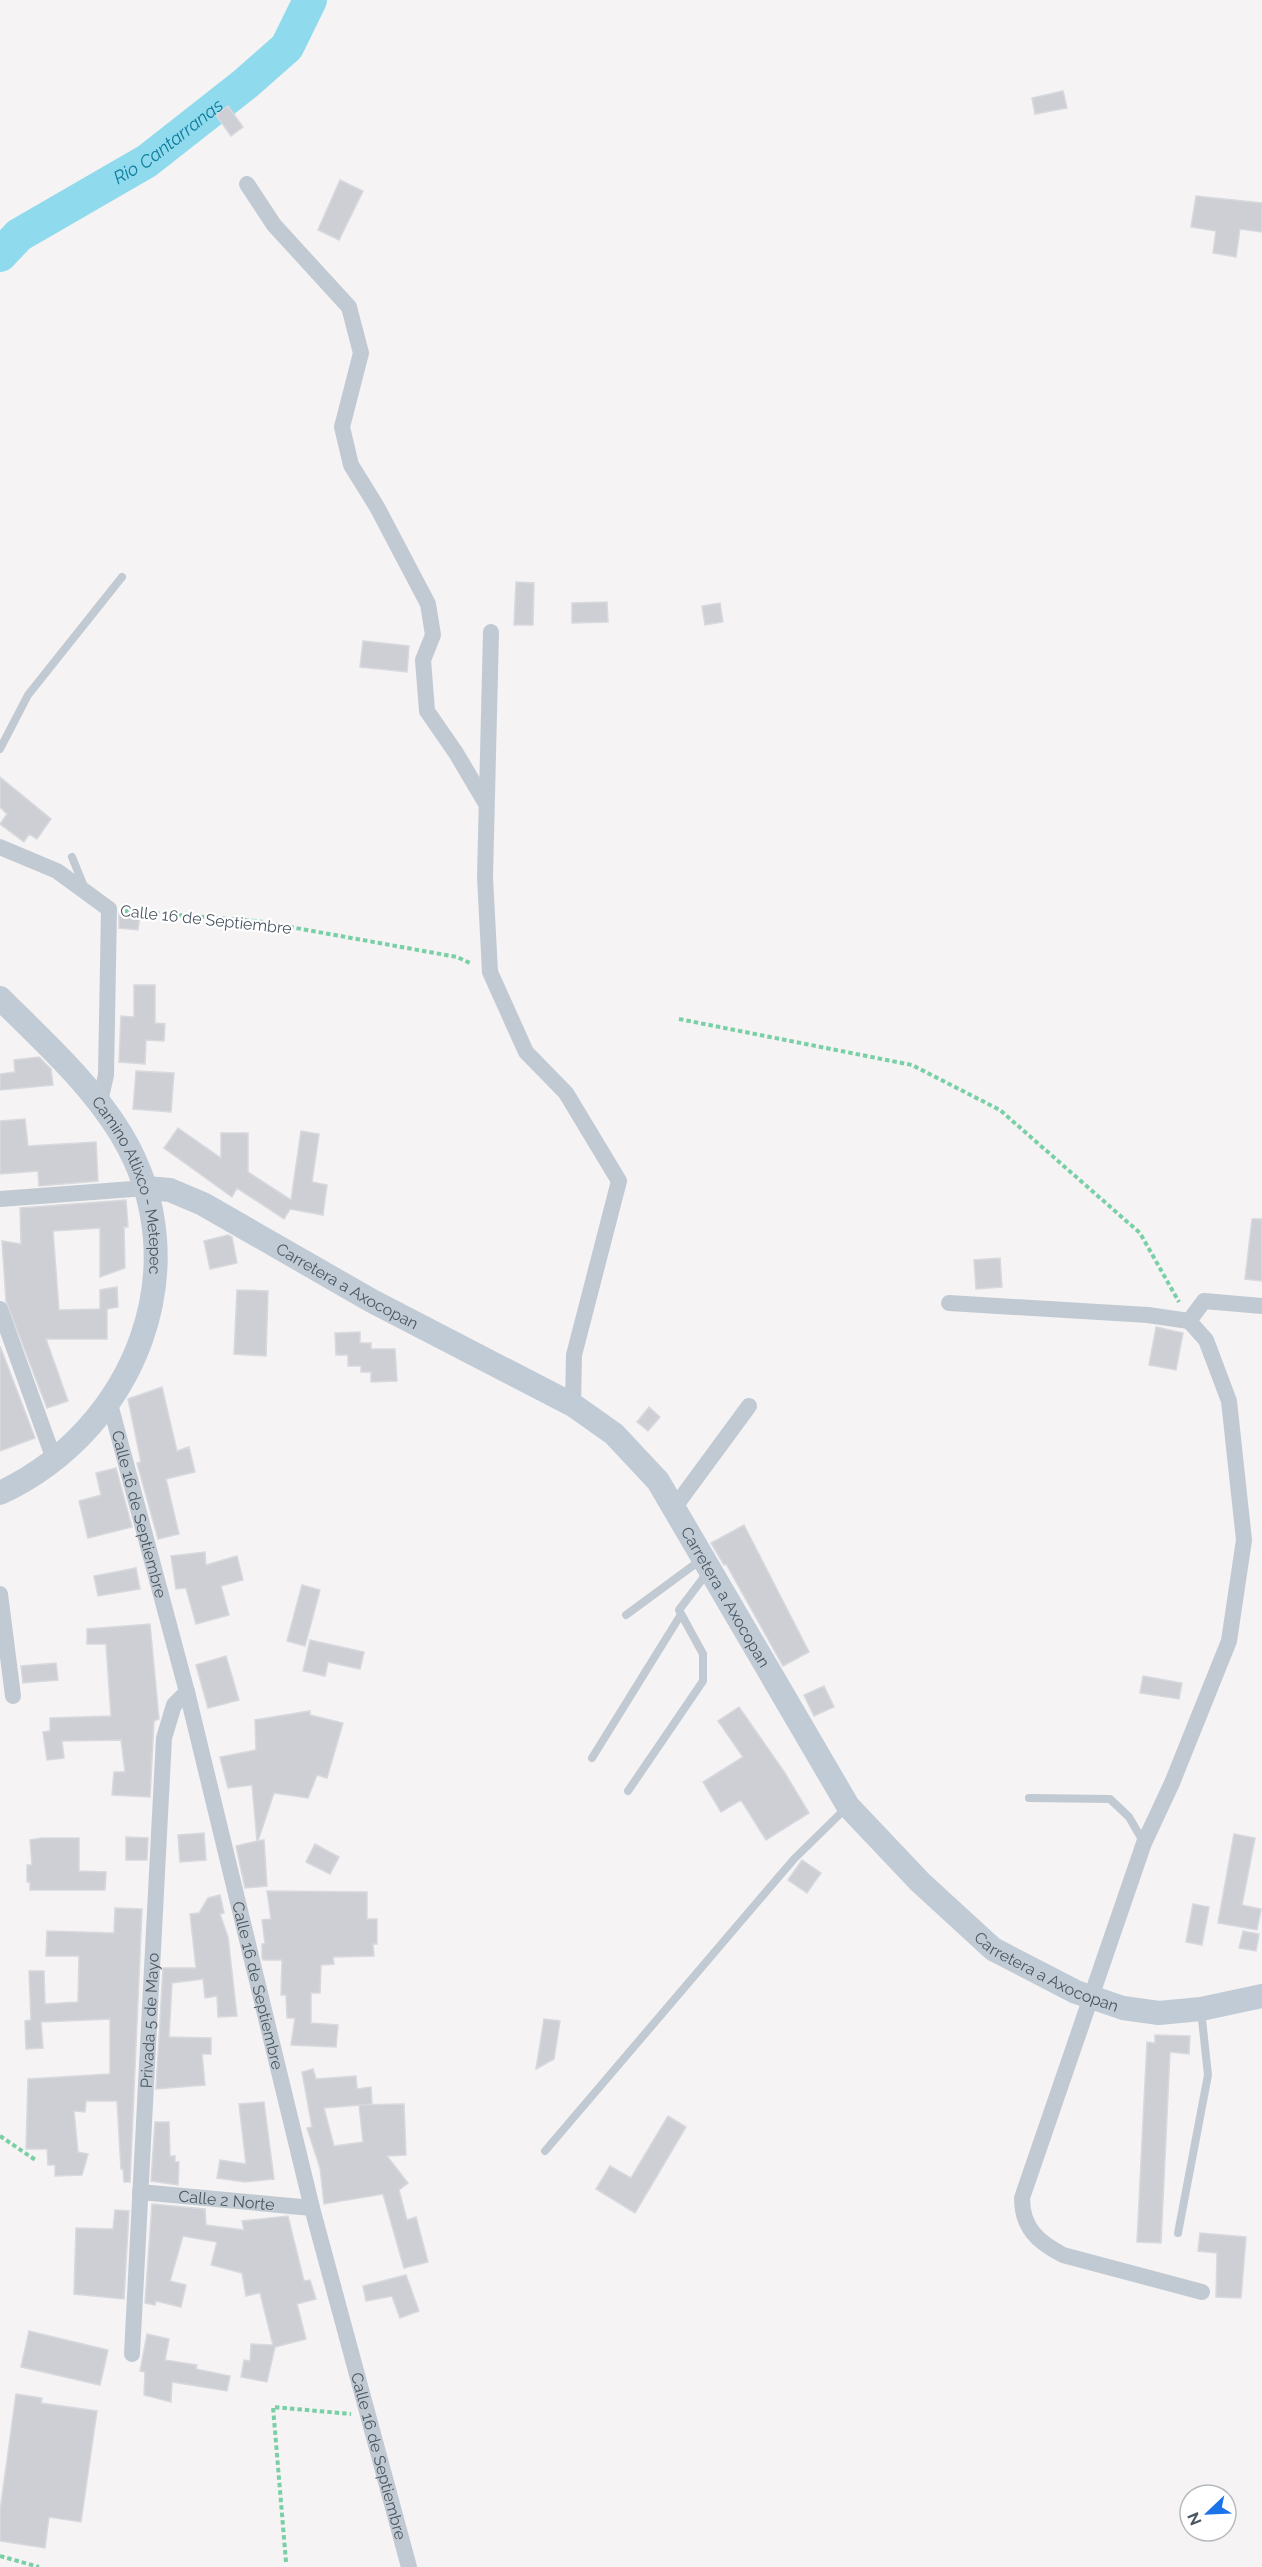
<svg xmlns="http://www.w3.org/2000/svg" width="1262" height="2567" font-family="Raleway,sans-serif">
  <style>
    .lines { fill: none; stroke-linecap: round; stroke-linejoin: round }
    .river { stroke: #90daee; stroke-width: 34 }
    .building { fill: #cdcfd5; stroke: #d7d9de; stroke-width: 1.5 }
    .path { stroke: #7ad0a6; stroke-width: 4; stroke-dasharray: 4.5 3; stroke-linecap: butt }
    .lane { stroke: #c1cad2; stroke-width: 8 }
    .street { stroke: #c1cad2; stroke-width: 16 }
    .secondary { stroke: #c1cbd6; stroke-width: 24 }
    .labels { text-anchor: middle; stroke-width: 4.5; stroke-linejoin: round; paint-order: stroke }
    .street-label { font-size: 16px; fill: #4a5661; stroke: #fff }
    .water-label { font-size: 18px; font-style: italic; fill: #0c7c9b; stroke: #fff }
  </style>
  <rect width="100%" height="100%" fill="#f5f3f3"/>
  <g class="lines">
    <path class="river" id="s1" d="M0,255l19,-20 128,-74 98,-77 42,-37 23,-47"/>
  </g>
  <path class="building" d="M1063,91l4,17 -32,6 -3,-16z
    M228,106l15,21 -12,9 -15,-21z
    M340,180l23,11 -24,49 -21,-10z
    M1196,196l66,7v29l-22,-3 -4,28 -23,-4 3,-22 -25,-4z
    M516,582l18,1 -1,42h-19z
    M607,602l1,20 -36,1v-20z
    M720,603l3,19 -18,3 -3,-19z
    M363,641l46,5 -2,26 -47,-5z
    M0,777l51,42 -14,20 -8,-5 -5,8 -24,-18 7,-10 -7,-7z
    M119,913l21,2 -2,15 -19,-2z
    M134,985h21v38l10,1 -1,17 -18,-1 -1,24 -26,-2 2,-46 13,1z
    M39,1057l12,12 2,16 -53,5v-16l15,-2 -1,-12z
    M136,1071l38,2 -3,39 -38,-3z
    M25,1119l3,27 68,-4 2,39 -59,5 -1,-15 -38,3v-53z
    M178,1128l43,30v-25h27v39l43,28 10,-69 18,3 -7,48 15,3 -4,30 -33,-6 -6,10 -47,-31 -5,9 -68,-49z
    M126,1200l2,27h-4l1,41 -25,9v-49l-47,3 6,79 41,-1v-19l17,-3 1,20 -11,2v30h-61l22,62 -21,7 -41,-107 -4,-60 19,3 -1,-36z
    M1252,1219h10v62l-17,-2z
    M228,1235l4,2 5,26 -27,6 -6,-28z
    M1000,1258l2,29 -26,2 -2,-29z
    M237,1290l31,1 -2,65 -32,-2z
    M1156,1327l27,6 -7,37 -27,-5z
    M360,1332v11h11v6h24l2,32 -26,1v-10h-10v-6h-13v-11h-12l-1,-22z
    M0,1346l35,92 -35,13z
    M162,1387l15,64 12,-4 6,25 -29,7 13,55 -21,5 -21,-76 4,-1 -13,-63z
    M649,1407l11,10 -12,14 -11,-9z
    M116,1468l16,59 -44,11 -9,-37 22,-6 -5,-22z
    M744,1525l65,127 -26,14 -57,-102 -2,1 -13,-22z
    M205,1552l1,13 31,-9 6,24 -22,6 8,29 -33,9 -10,-36 -10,1 -5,-33z
    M136,1568l4,21 -42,7 -4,-20z
    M302,1585l18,5 -15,56 -18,-5z
    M150,1624l9,95 -5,2 -4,76 -38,-2 2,-23h11l-4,-32 -59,1 2,17 -17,2 -4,-28 7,-1v-13l61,-2 -5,-72h-19v-15z
    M310,1640l54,12 -4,17 -32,-7 -3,14 -22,-5z
    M226,1656l13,44 -31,8 -12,-43z
    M56,1663l2,17 -35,3 -2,-17z
    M1143,1676l39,7 -3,16 -39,-6z
    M824,1686l10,21 -20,9 -10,-21z
    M739,1707l46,66 24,40 -43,27 -25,-40 -20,12 -18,-30 40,-25 -25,-36z
    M310,1711v4l33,8 -16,55 -10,-3 -9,23 -34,-5 -16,48 6,-1 3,46 -22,2 -9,-42 21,-5 -5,-56 -24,3 -8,-31 36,-7 -1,-30z
    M204,1833l2,27 -26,2 -2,-27z
    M1234,1834l21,4 -13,67 19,4 -4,21 -39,-7z
    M126,1837l22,1 -1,22h-21z
    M42,1838h37v33l27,1 -1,18h-75v-8h-3v-17h5l-2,-25z
    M315,1844l24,13 -9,17 -24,-12z
    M802,1860l19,13 -14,20 -19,-13z
    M267,1891l100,1v27h10v25h-4l1,12 -41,1 1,7 -13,1 -1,28h-9v30l27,2 -2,22 -45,-2 4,-27h-8l-1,-23h-5l1,-35h-19l-1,-2v-14h3l-3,-24 9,-1z
    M220,1895l4,18 -4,1 8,23 9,79 -19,1 -1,-21 -12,2 -2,-19 -31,4 -3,54 42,1v16h-9l3,31 -49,4 7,-121h33l-6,-54 9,-1 9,-15z
    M1193,1904l16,3 -7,38 -16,-3z
    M115,1908l27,1 -12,273h-6l-1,-13h-2l-4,-68h-31l-1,11 -11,-1 4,41 10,2 -6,21 -27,1v-11h-7l-1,-16h-21l2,-70 82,-5v-55l-69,3 2,26 -17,1 -1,-28 6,-1 -2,-49h15l1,33 33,-2 1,-46h-33l1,-25 67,2z
    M1243,1931l16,3 -3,17 -17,-3z
    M544,2019l16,2 -6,38 -18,10z
    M1155,2035l35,1 -1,18 -19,-2 -9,191 -24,-1 10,-200 8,1z
    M313,2069l3,10 40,-3 1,13 14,-2 1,17 -48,4 10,38 29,-4 -4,-37 45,-1 2,51 -19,1 21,27 -9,7 8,30 9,-3 12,45 -24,6 -21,-74 -59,10 -4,-36 -13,-40 5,-1 -10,-55z
    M264,2102l10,77 -29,3 -28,-4 3,-18 26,4 -7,-60z
    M668,2116l18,11 -51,86 -39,-24 14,-23 21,12z
    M155,2122h14l1,34h5v6h4l-1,23 -27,-4z
    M152,2204l53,5 1,16 38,5 -2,-9 46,-5 16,65 6,-1 6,19 -19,5 9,35 -31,8 -8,35 -26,-5 3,-17 6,1 1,-17 22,1 -13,-52 -14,3 -4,-23 -31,-8 6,-23 -34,-6 -13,45 16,4 -5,22 -25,-6 -1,4 -10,-2z
    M115,2210l14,1 -5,88 -50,-5 2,-66 37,1z
    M1200,2233l46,4 -5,61 -25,-1 1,-44 -19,-2z
    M406,2275l13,36 -19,7 -8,-22 -26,5 -3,-15z
    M29,2331l79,19 -8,35 -79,-18z
    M147,2334l22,5 -4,21 32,5 -1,4 34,7 -3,15 -55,-9 -1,20 -27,-7 1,-23 -5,-1z
    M16,2394l26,4 -1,5 56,8 -16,111 -32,-5 -4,31 -45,-7v-30z"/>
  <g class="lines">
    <path class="path" d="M125,911l132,10 200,36 15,7
      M679,1019l233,46 88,45 140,123 39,69
      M0,2136l37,25
      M0,2556l39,11
      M286,2562l-13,-155 78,7"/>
    <path class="lane" d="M0,749l28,-54 94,-118
      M72,857l11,27
      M626,1615l76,-56
      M592,1758l88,-142
      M628,1791l75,-110v-27l-24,-44 28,-37
      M1029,1798l81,1 19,18 15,26
      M545,2151l249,-292 52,-51
      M1178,2233l30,-158 -7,-65"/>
    <g class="street">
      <path d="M247,184l27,41 75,82 12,46 -19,74 9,38 26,42 51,97 5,31 -10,25 4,51 29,42 29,49"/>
      <path d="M491,632l-6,245 5,95 36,80 40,41 53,88 -45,174 -1,50"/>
      <path d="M0,847l57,24 52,38 -3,166 -6,27"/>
      <path d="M0,1199l146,-11"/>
      <path d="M949,1303l199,12 41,6 17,19 23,61 15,139 -15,101 -57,142 -28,60 -122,355c0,30 16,44 41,57l139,37"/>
      <path d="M0,1309l55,153"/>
      <path d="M1189,1321l15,-20 58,5"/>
      <path id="s2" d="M110,1404l77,288 125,516 97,359"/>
      <path d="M674,1508l75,-102"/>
      <path d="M0,1594l13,102"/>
      <path id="s3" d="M140,2192l172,16"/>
      <path id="s4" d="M132,2354l32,-616 10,-33 13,-13"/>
    </g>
    <g class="secondary">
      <path id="s5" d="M0,998c42,42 90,85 121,136 80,132 14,296 -121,359"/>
      <path id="s6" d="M146,1188l24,2 33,14 169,97 201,104 41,29 44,47 190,325 72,76 73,67 83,43 47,16 36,5 42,-4 61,-13"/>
    </g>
  </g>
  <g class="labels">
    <g class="street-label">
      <text transform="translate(206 919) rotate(6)" y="6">Calle 16 de Septiembre</text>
      <text dy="6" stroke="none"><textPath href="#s5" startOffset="234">Camino Atlixco - Metepec</textPath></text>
      <text dy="6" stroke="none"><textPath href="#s6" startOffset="226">Carretera a Axocopan</textPath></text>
      <text dy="6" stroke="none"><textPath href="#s2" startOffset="114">Calle 16 de Septiembre</textPath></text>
      <text dy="6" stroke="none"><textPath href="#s6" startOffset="730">Carretera a Axocopan</textPath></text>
      <text dy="6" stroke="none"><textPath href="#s6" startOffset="1234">Carretera a Axocopan</textPath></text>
      <text dy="6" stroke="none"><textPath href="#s2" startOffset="600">Calle 16 de Septiembre</textPath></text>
      <text dy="6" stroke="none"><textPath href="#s4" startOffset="334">Privada 5 de Mayo</textPath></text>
      <text dy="6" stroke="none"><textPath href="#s3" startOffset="87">Calle 2 Norte</textPath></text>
      <text dy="6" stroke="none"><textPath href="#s2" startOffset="1086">Calle 16 de Septiembre</textPath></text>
    </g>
    <g class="water-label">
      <text dy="6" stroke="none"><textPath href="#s1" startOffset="204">Rio Cantarranas</textPath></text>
    </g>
  </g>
  <g transform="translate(1208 2513) rotate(247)"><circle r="28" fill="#ffffff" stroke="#b7bbc0" stroke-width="1.5"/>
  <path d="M0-4.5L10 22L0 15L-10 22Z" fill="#1a73e8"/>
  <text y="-9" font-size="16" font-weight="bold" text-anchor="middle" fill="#4a5661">N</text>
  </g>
</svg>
